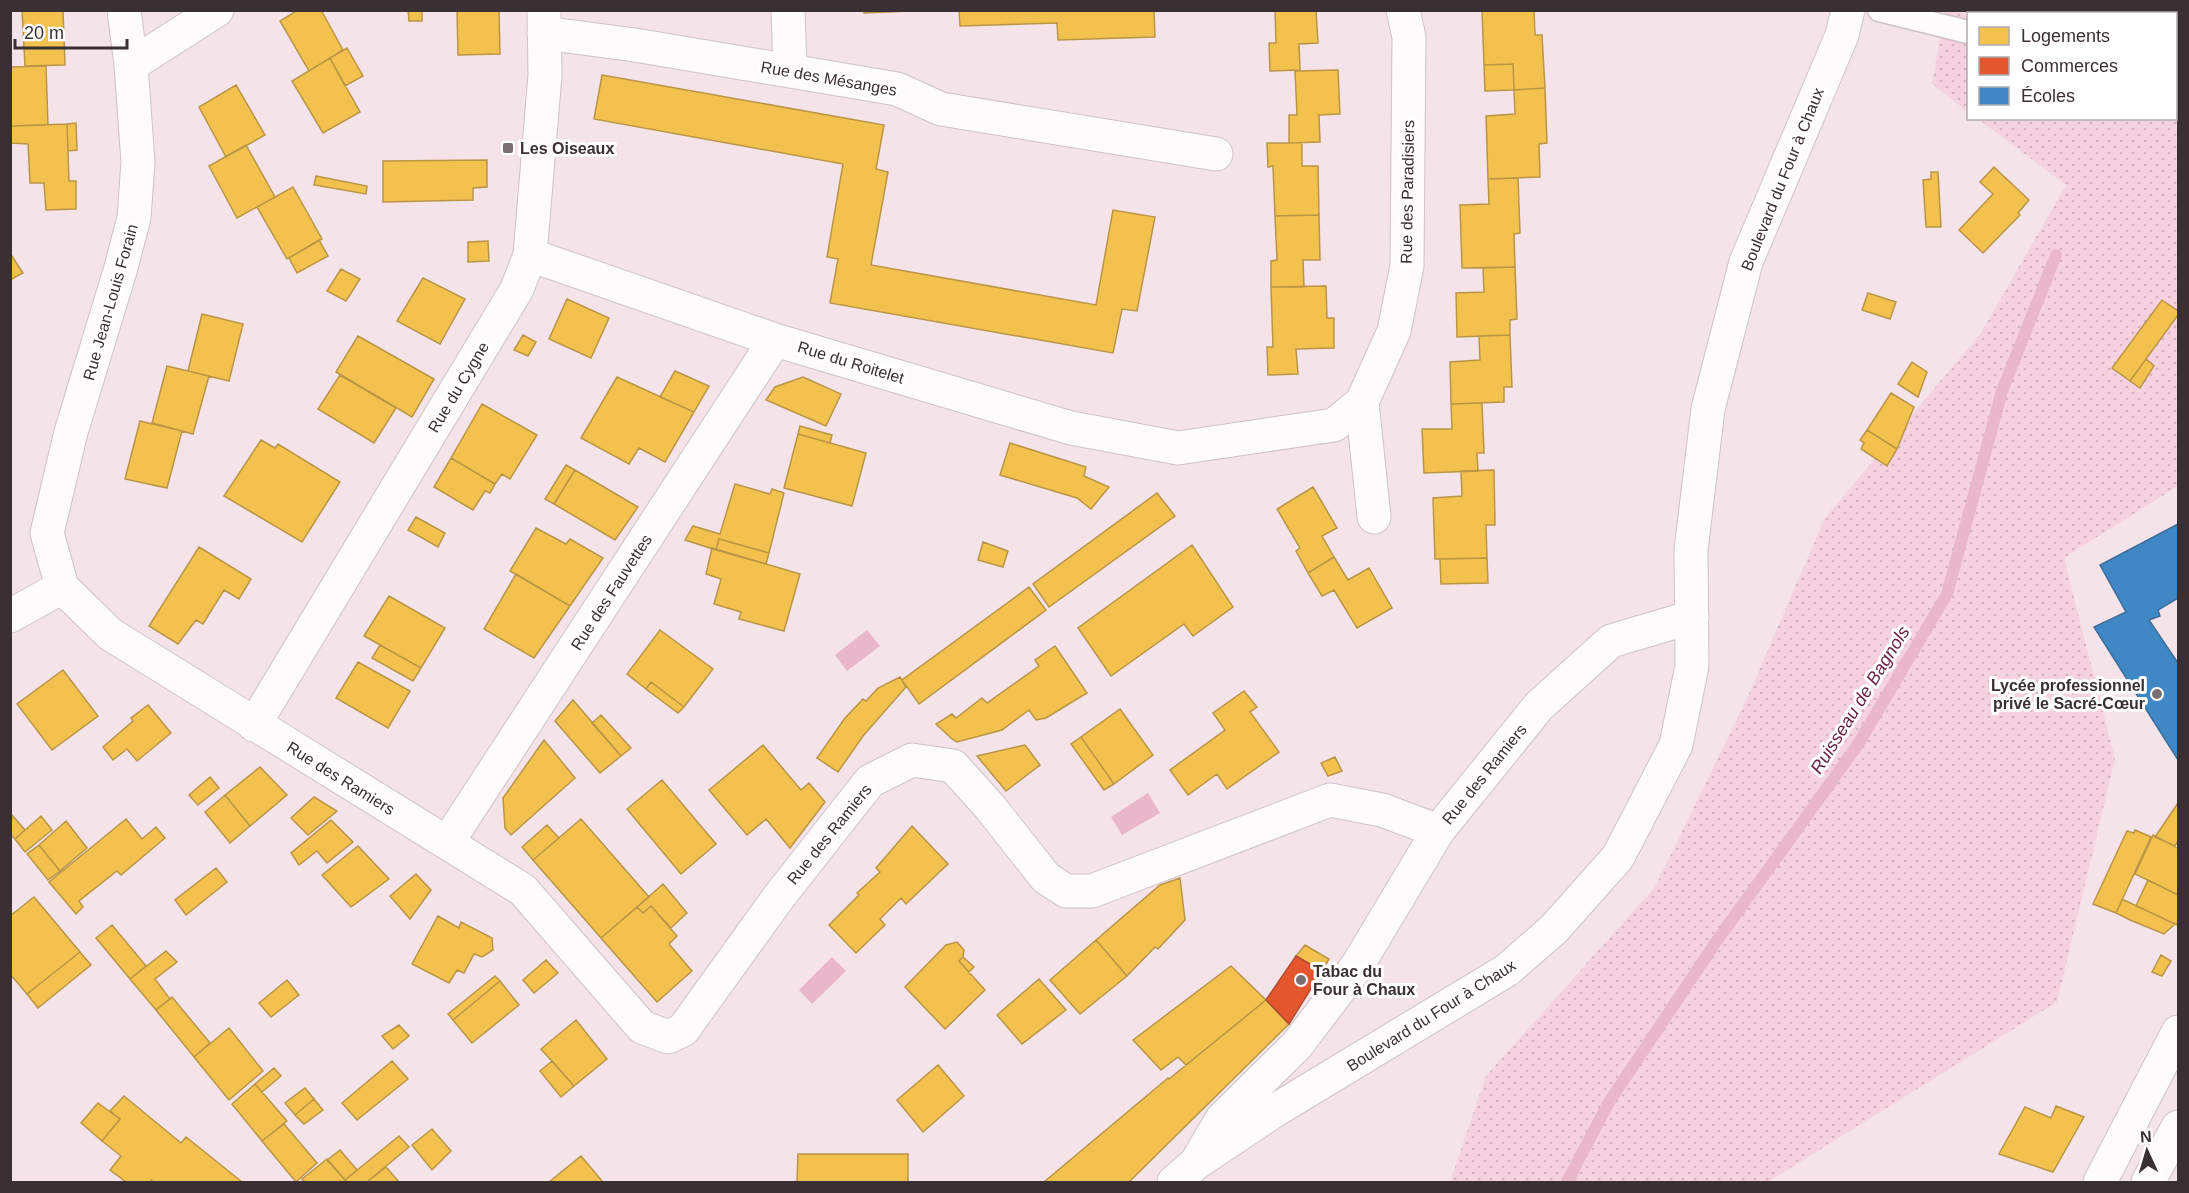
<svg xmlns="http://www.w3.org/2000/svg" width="2189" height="1193" font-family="Arial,sans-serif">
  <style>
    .grass { fill: url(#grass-dots) }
    .water { fill: #e9b6ca }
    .homes { fill: #f2c14e; stroke: #bb9546; stroke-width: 1.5 }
    .shops { fill: #e4572e; stroke: #b14b30; stroke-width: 1.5 }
    .schools { fill: #3f88c5; stroke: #3e6d99; stroke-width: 1.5 }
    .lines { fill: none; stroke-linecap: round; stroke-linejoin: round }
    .stream { stroke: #e9b6ca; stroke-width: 12 }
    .lane-casing { stroke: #cfc2c7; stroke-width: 25 }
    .street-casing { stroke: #cfc2c7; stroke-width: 35 }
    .secondary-casing { stroke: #cfc2c7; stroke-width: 35 }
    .lane { stroke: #fdfbfc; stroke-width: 22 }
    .street { stroke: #fdfbfc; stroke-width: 33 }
    .secondary { stroke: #fdfbfc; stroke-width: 33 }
    .poi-dot { fill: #7b6e73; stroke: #fff; stroke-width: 2 }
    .labels { text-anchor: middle; stroke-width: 6; stroke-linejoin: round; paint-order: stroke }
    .street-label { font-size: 16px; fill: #3a2f33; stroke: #fff }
    .poi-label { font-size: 16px; font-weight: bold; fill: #3a2f33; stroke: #fff; text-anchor: start }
    .water-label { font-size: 18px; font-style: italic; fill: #671c43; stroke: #fff }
  </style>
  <defs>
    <pattern id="grass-dots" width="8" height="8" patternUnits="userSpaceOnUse" patternTransform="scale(1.5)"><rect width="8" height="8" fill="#f6d1e0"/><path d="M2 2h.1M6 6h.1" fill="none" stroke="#d4b4c1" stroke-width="1.8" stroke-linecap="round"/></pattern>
  </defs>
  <rect width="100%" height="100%" fill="#f4e4ea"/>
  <path class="grass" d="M1945,11h233v475l-114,72 51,201 -58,243 -289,180h-318l36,-106 169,-189 93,-191 77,-178 156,-185 85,-148 -88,-66 198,-1v-104h-208v98l-36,-28z"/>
  <path class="water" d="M867,630l13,16 -33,25 -12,-16z
    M1148,793l12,20 -38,22 -11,-18z
    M832,957l14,14 -34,33 -13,-14z"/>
  <path class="homes" d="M63,10l2,55 -40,1 -3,-55z
    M298,10h23l22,40 -34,21 -29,-50z
    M408,10h14v11h-13z
    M457,10h42l1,44 -42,1z
    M864,10h71l-71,3z
    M959,10h195l1,27 -97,3 -1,-17 -97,3z
    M1275,10h41l2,33 -19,1 1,26 -30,1 -1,-28h7z
    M1482,10h52l1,25h7l3,53 -31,2 -1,-26 -29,1z
    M347,48l16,28 -18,10 -15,-28z
    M330,58l30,54 -37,21 -31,-52z
    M1513,64l1,26 -29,1 -1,-26z
    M46,66l2,59 -38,1v-59z
    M1338,70l2,44 -21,1 1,27 -31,1v-28h8l-2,-44z
    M602,75l282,50 -8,44 12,3 -17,93 225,40 17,-95 42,7 -18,94 -15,-2 -9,44 -283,-50 8,-44 -11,-2 16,-93 -249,-45z
    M236,85l29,50 -39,22 -27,-50z
    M1545,88l2,55 -8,1 1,33 -52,2 -2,-63 29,-2 -1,-24z
    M76,123l1,27 -9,1 -1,-27z
    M67,124l2,57h7v28l-30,1 -2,-27h-14l-2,-39 -18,-1v-17z
    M1267,143h35v23h16l1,49 -44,1 -2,-50 -5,1z
    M246,145l29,52 -38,21 -28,-52z
    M487,160v27l-14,1v12l-90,2v-41z
    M1994,167l35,33 -11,13 2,2 -37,38 -24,-23 34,-36 -13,-12z
    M1931,172h7l3,55h-15l-3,-47 8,-1z
    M316,176l51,10 -1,8 -52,-9z
    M1518,178l2,55 -6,1 1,33 -53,1 -2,-63 29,-1 -1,-25z
    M293,187l29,52 -35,20 -30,-52z
    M1319,215l1,45h-17l1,27h-33v-26l6,-1 -2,-44z
    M319,240l9,16 -31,17 -8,-15z
    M488,241l1,20 -21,1v-20z
    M10,253l13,20 -13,7z
    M1515,267l2,52 -7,1v15l-53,2 -1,-44 28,-1 -1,-24z
    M341,269l19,10 -14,22 -19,-10z
    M423,278l42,21 -25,45 -43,-23z
    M1326,286l1,32h7v30l-38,1 2,25 -30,1 -1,-28h6l-2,-60z
    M1868,293l28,9 -6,17 -28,-9z
    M567,299l42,19 -18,40 -42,-19z
    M2162,300l16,11v4l-48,66 -18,-13z
    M202,314l41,10 -14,57 -41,-10z
    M523,335l13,7 -8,14 -14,-6z
    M1510,335l2,52h-8v15l-53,2 -1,-42 30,-2 -1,-24z
    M358,336l76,43 -22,38 -76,-45z
    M2146,359l8,7 -14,22 -10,-7z
    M1912,362l15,10 -9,25 -20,-13z
    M167,366l42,10 -16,58 -41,-11z
    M675,371l34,15 -15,26 -34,-15z
    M340,375l56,33 -22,35 -56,-34z
    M617,377l77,35 -29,50 -26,-14 -10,16 -48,-26z
    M803,377l38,17 -15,32 -60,-26 9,-13z
    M1891,393l23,14 -17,42 -30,-19z
    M1482,403l2,50h-7l1,18 -54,2 -2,-44h30l-1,-25z
    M482,404l55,31 -27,44 -8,-5 -7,10 -44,-26z
    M140,421l42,10 -15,57 -42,-9z
    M800,426l32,9 -2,8 -32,-9z
    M1867,430l30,19 -10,17 -26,-17 3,-6 -4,-3z
    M798,434l68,19 -14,53 -68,-18z
    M261,440l14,8 3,-4 62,38 -38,60 -78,-46z
    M1010,443l76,24 -2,9 25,11 -18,22 -14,-11 -77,-23z
    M451,458l44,26 -5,9 -5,-2 -12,19 -39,-23z
    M566,465l9,5 -21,34 -9,-5z
    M575,470l63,37 -23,33 -61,-36z
    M1494,470l1,55h-9l1,33 -52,1 -2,-61 29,-2 -1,-25z
    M735,484l35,10 2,-5 12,4 -15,60 -50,-14 -3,11 -31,-10 8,-14 27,8z
    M1313,487l24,41 -15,8 12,21 -26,16 -12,-22 4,-3 -23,-39z
    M1157,493l18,23 -126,91 -16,-23z
    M416,517l29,16 -7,14 -30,-17z
    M536,528l30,16 4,-5 33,19 -33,48 -60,-35z
    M719,539l50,14 -3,11 -50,-14z
    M983,542l25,9 -5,16 -25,-7z
    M1192,545l41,62 -40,29 -9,-12 -73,52 -33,-48z
    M199,547l52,32 -12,20 -15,-9 -21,34 -7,-4 -18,24 -29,-18z
    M712,548l88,26 -16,57 -45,-12 2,-7 -27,-8 7,-25 -15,-5z
    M1334,557l14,23 21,-12 23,40 -35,20 -23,-38 -12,6 -14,-23z
    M1487,558l1,25 -47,1 -1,-25z
    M516,574l54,32 -36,52 -50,-29z
    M1029,587l17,23 -127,94 -17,-24z
    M389,596l56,32 -24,40 -57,-32z
    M660,630l53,39 -29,38 -33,-25 -5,7 -19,-15z
    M380,645l41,23 -8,13 -41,-23z
    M1055,646l32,47 -41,25 -10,2 -7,-10 -27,20 -45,12 -5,-3 -16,-15 16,-10 4,4 26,-20 5,5 52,-37 -4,-6z
    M358,662l52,29 -22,37 -52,-30z
    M63,670l35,46 -46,34 -35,-46z
    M900,677l6,10 -43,49 -25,36 -21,-14 28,-40 18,-19 3,2 12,-13z
    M651,682l33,25 -6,6 -32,-24z
    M1244,691l13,16 -7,5 29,40 -52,37 -10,-15 -29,21 -18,-25 55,-40 -12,-17z
    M573,700l48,56 -21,17 -45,-52z
    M148,705l23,28 -34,28 -10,-12 -14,11 -10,-13 30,-26 -2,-3z
    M1120,709l33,46 -39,29 -33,-47z
    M601,715l30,33 -10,8 -29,-33z
    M1081,737l33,47 -10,6 -33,-46z
    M544,740l31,38 -64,57 -6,-7 -2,-30z
    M763,745l38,45 8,-7 16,19 -35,46 -24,-29 -19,16 -38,-45z
    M1025,745l15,20 -34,26 -29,-35z
    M1335,757l7,14 -14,5 -7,-13z
    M260,767l27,28 -37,31 -25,-31z
    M210,777l9,11 -21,17 -9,-10z
    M662,780l54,64 -35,30 -54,-65z
    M225,795l25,31 -20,17 -25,-31z
    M314,797l23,14 -29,24 -17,-17z
    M2178,803v38l-3,5 -20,-9z
    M12,815l13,15 -10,9 -5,-5z
    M41,816l11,14 -27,22 -10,-13z
    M126,819l16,20 14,-12 9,11 -44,37 -4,-4 -38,30 4,6 -7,7 -27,-32z
    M581,819l68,78 -48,41 -68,-78z
    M331,820l22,22 -26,21 -10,-12 -18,14 -8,-12z
    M66,821l21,27 -27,23 -21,-26z
    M547,825l12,13 -26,22 -11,-13z
    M912,826l36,38 -42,40 -5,-6 -21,21 5,6 -29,28 -27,-28 30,-30 -2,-2 23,-21 -4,-4z
    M2135,830l16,7 -35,76 -23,-9 34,-73 7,2z
    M2153,835l25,13v47l-43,-21z
    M39,845l21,26 -12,9 -21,-26z
    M358,846l31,33 -38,28 -29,-32z
    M216,868l11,14 -41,33 -11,-15z
    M416,874l15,16 -21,29 -20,-23z
    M1180,878l5,42 -27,29 -3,-2 -28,29 -31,-36 64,-55z
    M2148,880l30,15v25l-1,5 -41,-19z
    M663,884l24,29 -16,15 -20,-22 -8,7 -6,-6z
    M34,897l46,55 -53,42 -17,-20v-58z
    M2122,900h2l51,24 -11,10 -34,-14 -14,-7z
    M651,906l26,30 -8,8 23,27 -35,31 -56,-64 36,-31 6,6z
    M438,916l21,12 2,-6 31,16 1,12 -11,7 -8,-3 -10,19 -7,-3 -8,13 -37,-19z
    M112,925l34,41 -16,13 -34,-41z
    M1096,940l31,36 -47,38 -30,-34z
    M957,942l7,8 -1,7 -4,4 26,29 -40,39 -40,-42 41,-42z
    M1305,945l24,14 -7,12 -26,-15z
    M166,951l11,11 -22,17 15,20 -14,11 -26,-31z
    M80,952l11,13 -53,43 -11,-14z
    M2161,955l10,6 -9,15 -10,-4z
    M963,957l11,10 -5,5 -10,-11z
    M546,960l12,13 -24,20 -11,-13z
    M1231,966l35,34 -80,65 -8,-8 -17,13 -28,-30z
    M495,976l5,5 -47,39 -5,-6z
    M1039,979l27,31 -44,34 -25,-29z
    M287,980l12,15 -28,22 -12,-14z
    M500,981l19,24 -47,38 -19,-23z
    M172,997l38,46 -16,14 -38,-47z
    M1266,1000l23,24 -160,158h-85l124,-104 1,1z
    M576,1020l31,39 -33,27 -33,-37z
    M399,1025l10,11 -16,13 -11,-13z
    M229,1028l34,43 -34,29 -35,-43z
    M392,1061l16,18 -51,41 -15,-17z
    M552,1061l22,25 -13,11 -21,-26z
    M938,1065l26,31 -41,36 -26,-32z
    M274,1068l7,8 -19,16 -7,-8z
    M255,1084l32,37 -25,20 -30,-37z
    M305,1088l9,11 -19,16 -10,-12z
    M124,1096l57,47 5,-6 56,45h-88l-3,-2 -1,2h-24l-16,-12 11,-14 -19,-15 18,-22 -10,-8z
    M314,1099l9,11 -19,14 -9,-9z
    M98,1103l22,16 -18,22 -21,-18z
    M2056,1106l28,11 -31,55 -54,-18 26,-47 26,11z
    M284,1124l33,39 -21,19 -34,-41z
    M432,1129l19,22 -19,19 -20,-25z
    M399,1136l10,11 -42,35h-20l-2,-2z
    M340,1150l17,20 -12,10 -18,-20z
    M798,1154h110v28h-111z
    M581,1156l22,26h-54z
    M327,1159l20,23h-42l-3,-3z
    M386,1167l13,15h-32z"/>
  <path class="shops" d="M1296,956l26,15 -33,53 -23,-24z"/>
  <path class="schools" d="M2178,524v74l-20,12 2,6 -11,4 29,43v97l-84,-133 32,-15 -26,-47z"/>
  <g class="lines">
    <path class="stream" d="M1567,1182l42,-80 109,-163 139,-193 90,-152 55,-203 54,-136"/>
    <defs>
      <path id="lane" d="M1879,10l89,22
        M2176,99l2,1"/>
      <path id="street" d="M124,10l7,55 7,97 -4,56 -14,53 -49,161 -24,101 15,54 48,47 413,256 119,137 26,10 15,-7 95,-132 92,-117 42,-21 41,6 37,41 56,71 20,13h26l238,-91 52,10 56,21 101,-125 72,-65 81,-24
        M788,10l2,60
        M544,33l91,12 262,44 44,20 275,45
        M131,65l86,-55
        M530,255l245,85 296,88 107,20 156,-23 28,-23 32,-71 13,-65 2,-229 -6,-27
        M1362,402l12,115
        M10,616l52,-29
        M254,725l263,-436 13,-34 15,-180 -1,-65
        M447,843l328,-503
        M1196,1163l26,-44 75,-74 60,-79 81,-135
        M2148,1182l30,-55"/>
      <path id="secondary" d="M1174,1182l22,-19 78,-52 233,-141 47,-41 64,-72 58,-112 16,-79 -1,-116 17,-141 38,-147 96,-227 6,-25
        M2100,1182l78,-150"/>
    </defs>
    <use href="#lane" class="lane-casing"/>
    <use href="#street" class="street-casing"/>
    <use href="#secondary" class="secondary-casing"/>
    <use href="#lane" class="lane"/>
    <use href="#street" class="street"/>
    <use href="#secondary" class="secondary"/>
  </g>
  <g class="poi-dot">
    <rect x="502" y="142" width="12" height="12" rx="3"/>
    <circle cx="2157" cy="694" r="6"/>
    <circle cx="1301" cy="980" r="6"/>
  </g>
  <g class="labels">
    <g class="street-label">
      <text transform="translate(829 78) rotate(10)" y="6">Rue des Mésanges</text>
      <text transform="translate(1782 179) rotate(-68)" y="6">Boulevard du Four à Chaux</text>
      <text transform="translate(1407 192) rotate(-89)" y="6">Rue des Paradisiers</text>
      <text transform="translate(110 302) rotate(-74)" y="6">Rue Jean-Louis Forain</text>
      <text transform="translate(851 362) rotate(17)" y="6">Rue du Roitelet</text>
      <text transform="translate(458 387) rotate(-59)" y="6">Rue du Cygne</text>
      <text transform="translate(611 592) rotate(-57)" y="6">Rue des Fauvettes</text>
      <text transform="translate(1484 774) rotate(-51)" y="6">Rue des Ramiers</text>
      <text transform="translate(341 778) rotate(32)" y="6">Rue des Ramiers</text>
      <text transform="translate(829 834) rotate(-51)" y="6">Rue des Ramiers</text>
      <text transform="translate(1431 1015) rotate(-32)" y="6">Boulevard du Four à Chaux</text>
    </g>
    <g class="poi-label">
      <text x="520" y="154">Les Oiseaux</text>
      <text x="2145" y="691" text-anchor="end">Lycée professionnel<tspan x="2145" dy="18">privé le Sacré-Cœur</tspan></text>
      <text x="1313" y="977">Tabac du<tspan x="1313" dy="18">Four à Chaux</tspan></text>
    </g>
    <g class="water-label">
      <text transform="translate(1860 700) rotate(-58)" y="6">Ruisseau de Bagnols</text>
    </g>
  </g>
  <rect width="2189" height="1193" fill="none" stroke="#3a2f33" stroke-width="24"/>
  <rect x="1967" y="12" width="210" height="108" fill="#ffffff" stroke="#b0acad" stroke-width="1.5"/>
  <rect x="1979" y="27" width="30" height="18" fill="#f2c14e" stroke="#b0acad" stroke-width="1.5"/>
  <text x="2021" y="42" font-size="18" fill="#3a2f33">Logements</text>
  <rect x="1979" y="57" width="30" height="18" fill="#e4572e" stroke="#b0acad" stroke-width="1.5"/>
  <text x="2021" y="72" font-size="18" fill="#3a2f33">Commerces</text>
  <rect x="1979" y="87" width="30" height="18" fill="#3f88c5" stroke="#b0acad" stroke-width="1.5"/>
  <text x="2021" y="102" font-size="18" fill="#3a2f33">Écoles</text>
  <g transform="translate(2147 1151) rotate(356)" stroke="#ffffff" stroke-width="4.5" paint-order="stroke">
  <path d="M0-4.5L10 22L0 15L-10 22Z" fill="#3a2f33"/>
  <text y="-9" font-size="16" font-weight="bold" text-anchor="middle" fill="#3a2f33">N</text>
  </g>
  <path d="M15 39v9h112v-9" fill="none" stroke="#3a2f33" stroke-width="3"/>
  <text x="24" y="39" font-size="18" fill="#3a2f33" stroke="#ffffff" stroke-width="4.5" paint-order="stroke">20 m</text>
</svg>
